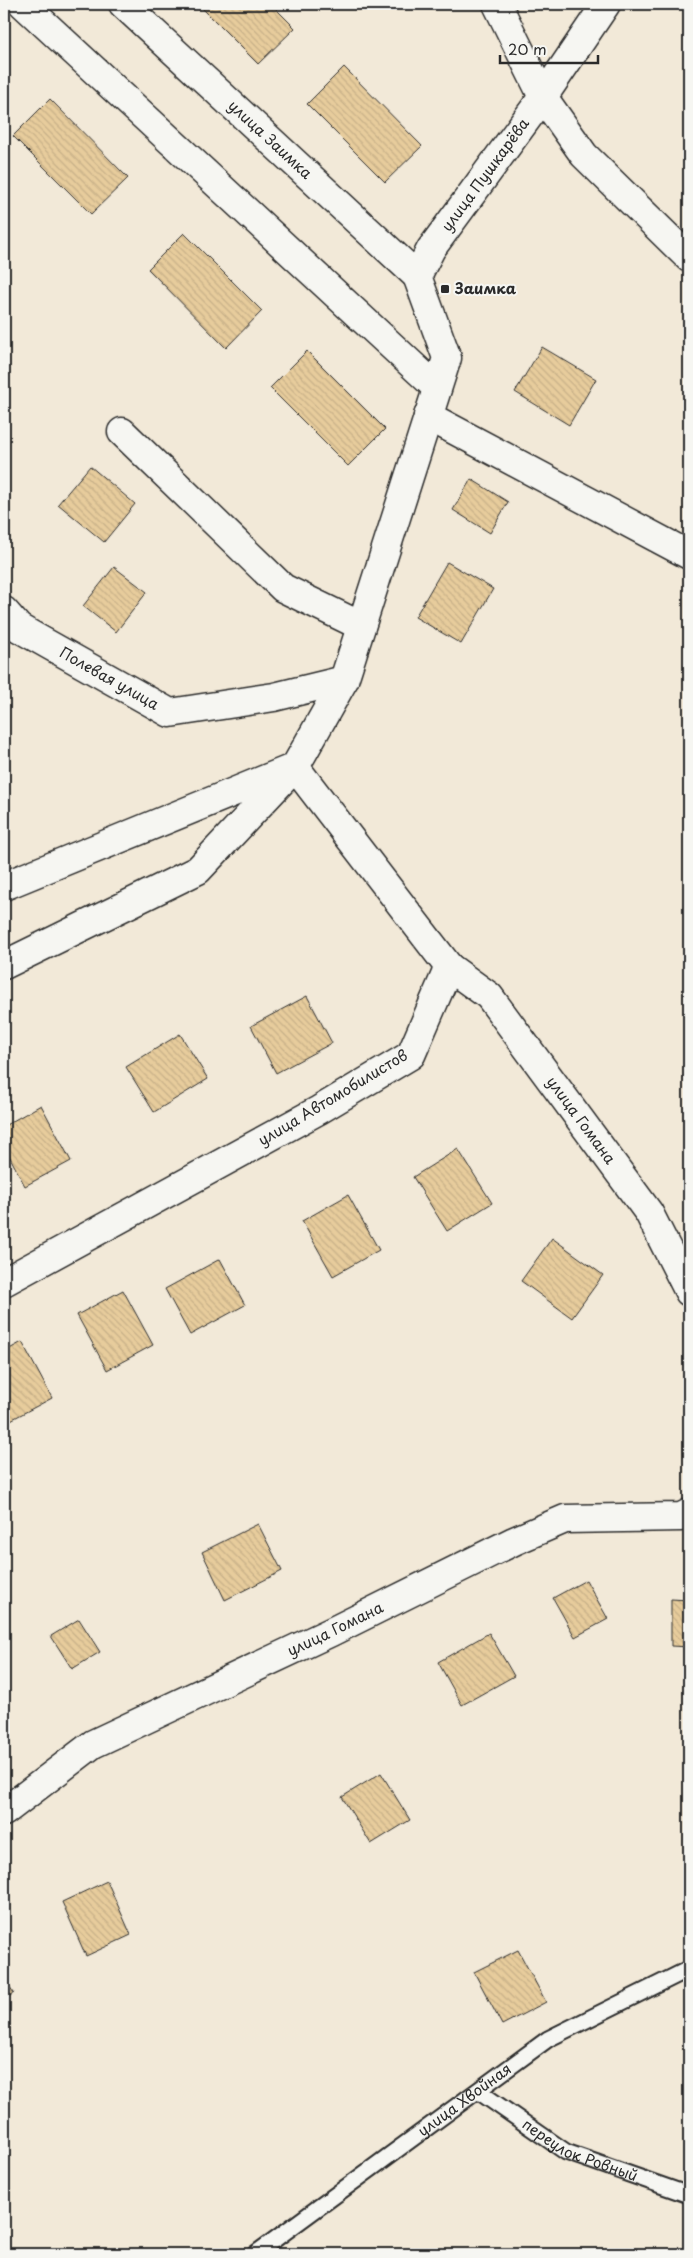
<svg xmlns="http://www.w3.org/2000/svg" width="693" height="2258" font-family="'Playpen Sans',sans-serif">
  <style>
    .building { fill: url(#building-back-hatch); stroke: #2b2b2b }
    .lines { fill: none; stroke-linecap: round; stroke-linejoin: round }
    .lane-casing { stroke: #2b2b2b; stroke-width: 19 }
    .street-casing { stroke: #2b2b2b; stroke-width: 31 }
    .secondary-casing { stroke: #2b2b2b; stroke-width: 31 }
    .lane { stroke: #f6f6f2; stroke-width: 15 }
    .street { stroke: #f6f6f2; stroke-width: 28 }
    .secondary { stroke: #f6f6f2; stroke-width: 28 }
    .poi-dot { fill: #2b2b2b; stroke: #f6f6f2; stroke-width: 2 }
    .labels { text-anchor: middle; stroke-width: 4; stroke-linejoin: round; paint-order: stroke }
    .street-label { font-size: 15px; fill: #2b2b2b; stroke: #f6f6f2 }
    .poi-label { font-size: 15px; font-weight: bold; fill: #2b2b2b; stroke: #f6f6f2; text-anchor: start }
  </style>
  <defs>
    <pattern id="building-back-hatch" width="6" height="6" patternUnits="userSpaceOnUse" patternTransform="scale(1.25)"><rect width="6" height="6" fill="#e7cc9c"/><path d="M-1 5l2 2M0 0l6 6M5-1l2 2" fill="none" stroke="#c6af87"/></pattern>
  </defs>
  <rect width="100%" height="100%" fill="#f2e9d8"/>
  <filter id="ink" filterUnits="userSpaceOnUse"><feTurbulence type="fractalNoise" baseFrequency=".02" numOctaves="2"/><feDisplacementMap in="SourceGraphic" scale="10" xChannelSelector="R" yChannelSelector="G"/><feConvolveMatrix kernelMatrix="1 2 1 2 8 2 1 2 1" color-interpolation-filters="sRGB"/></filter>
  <g filter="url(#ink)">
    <path class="building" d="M198,4h73l24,24 -37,36z
      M344,67l78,79 -37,36 -78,-78z
      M50,99l78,79 -37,36 -78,-78z
      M184,233l78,78 -36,37 -78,-79z
      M542,347l54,32 -27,46 -54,-33z
      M307,351l78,78 -37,37 -78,-78z
      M90,466l45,38 -31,38 -46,-38z
      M471,479l37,23 -18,31 -37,-23z
      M447,562l46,27 -32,55 -46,-27z
      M114,567l33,25 -31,40 -33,-26z
      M307,996l25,47 -56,30 -25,-47z
      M180,1034l28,45 -54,33 -28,-45z
      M41,1105l30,56 -46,25 -21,-40v-20z
      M458,1149l34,54 -45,28 -34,-54z
      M348,1195l31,55 -46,26 -31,-55z
      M552,1238l51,37 -31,43 -51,-37z
      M220,1259l25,46 -55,30 -25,-46z
      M123,1290l30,55 -46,25 -30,-55z
      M22,1342l30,56 -47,25 -1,-71z
      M258,1524l24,47 -57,29 -23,-48z
      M586,1580l22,39 -33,18 -22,-39z
      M671,1599l18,1v47l-18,-1z
      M79,1619l21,33 -28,17 -21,-33z
      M489,1633l25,43 -52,29 -24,-43z
      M381,1773l29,47 -39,24 -29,-47z
      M107,1881l24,54 -45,21 -24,-54z
      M518,1950l28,52 -44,23 -28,-53z
      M4,1979l10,14 -10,7z"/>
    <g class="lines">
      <defs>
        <g id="lane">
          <path id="s1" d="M478,2091l88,61 123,43"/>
          <path id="s2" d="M255,2254l293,-215 141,-70"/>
        </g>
        <g id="street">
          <path d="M23,4l414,384"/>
          <path id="s3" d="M123,4l294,272"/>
          <path d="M497,4l46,93 41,58 105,103"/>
          <path d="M428,416l261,139"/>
          <path d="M122,432l161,156 78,38"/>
          <path id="s4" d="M4,611l15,17 151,85 104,-16 70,-17"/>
          <path d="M4,886l291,-119 154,200 -38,88 -92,55 -315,172"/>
          <path id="s5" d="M449,967l40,29 160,217 40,79"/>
          <path id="s6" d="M4,1812l89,-68 238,-112 183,-91 51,-22 116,-2 8,-4"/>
        </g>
        <g id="secondary">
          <path id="s7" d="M4,965l194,-95 97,-103 49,-87 103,-322 -30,-82 14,-27 112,-152 63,-93"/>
        </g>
      </defs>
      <use href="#lane" class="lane-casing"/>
      <use href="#street" class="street-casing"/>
      <use href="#secondary" class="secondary-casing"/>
      <use href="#lane" class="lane"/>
      <use href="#street" class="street"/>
      <use href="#secondary" class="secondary"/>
    </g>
  </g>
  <rect class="poi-dot" x="440" y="284" width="10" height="10" rx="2.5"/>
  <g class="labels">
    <g class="street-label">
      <text dy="5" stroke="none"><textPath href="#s3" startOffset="200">улица Заимка</textPath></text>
      <text dy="5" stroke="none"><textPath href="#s7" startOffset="1005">улица Пушкарёва</textPath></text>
      <text dy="5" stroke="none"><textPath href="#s4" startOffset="126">Полевая улица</textPath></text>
      <text transform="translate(333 1098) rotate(-31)" y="5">улица Автомобилистов</text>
      <text dy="5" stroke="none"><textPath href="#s5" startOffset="204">улица Гомана</textPath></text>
      <text dy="5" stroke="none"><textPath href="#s6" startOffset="380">улица Гомана</textPath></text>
      <text dy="5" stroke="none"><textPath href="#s2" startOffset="260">улица Хвойная</textPath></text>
      <text dy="5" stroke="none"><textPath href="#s1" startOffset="119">переулок Ровный</textPath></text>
    </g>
    <g class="poi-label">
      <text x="455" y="294">Заимка</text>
    </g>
  </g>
  <rect width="693" height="2258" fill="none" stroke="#f6f6f2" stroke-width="20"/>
  <rect x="10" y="10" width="673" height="2238" fill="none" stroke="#2b2b2b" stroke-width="2" filter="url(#ink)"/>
  <path d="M500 55v8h98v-8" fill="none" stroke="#2b2b2b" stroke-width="2.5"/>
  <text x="508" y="55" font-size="15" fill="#2b2b2b" stroke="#f6f6f2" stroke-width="4" paint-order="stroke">20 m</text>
</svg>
